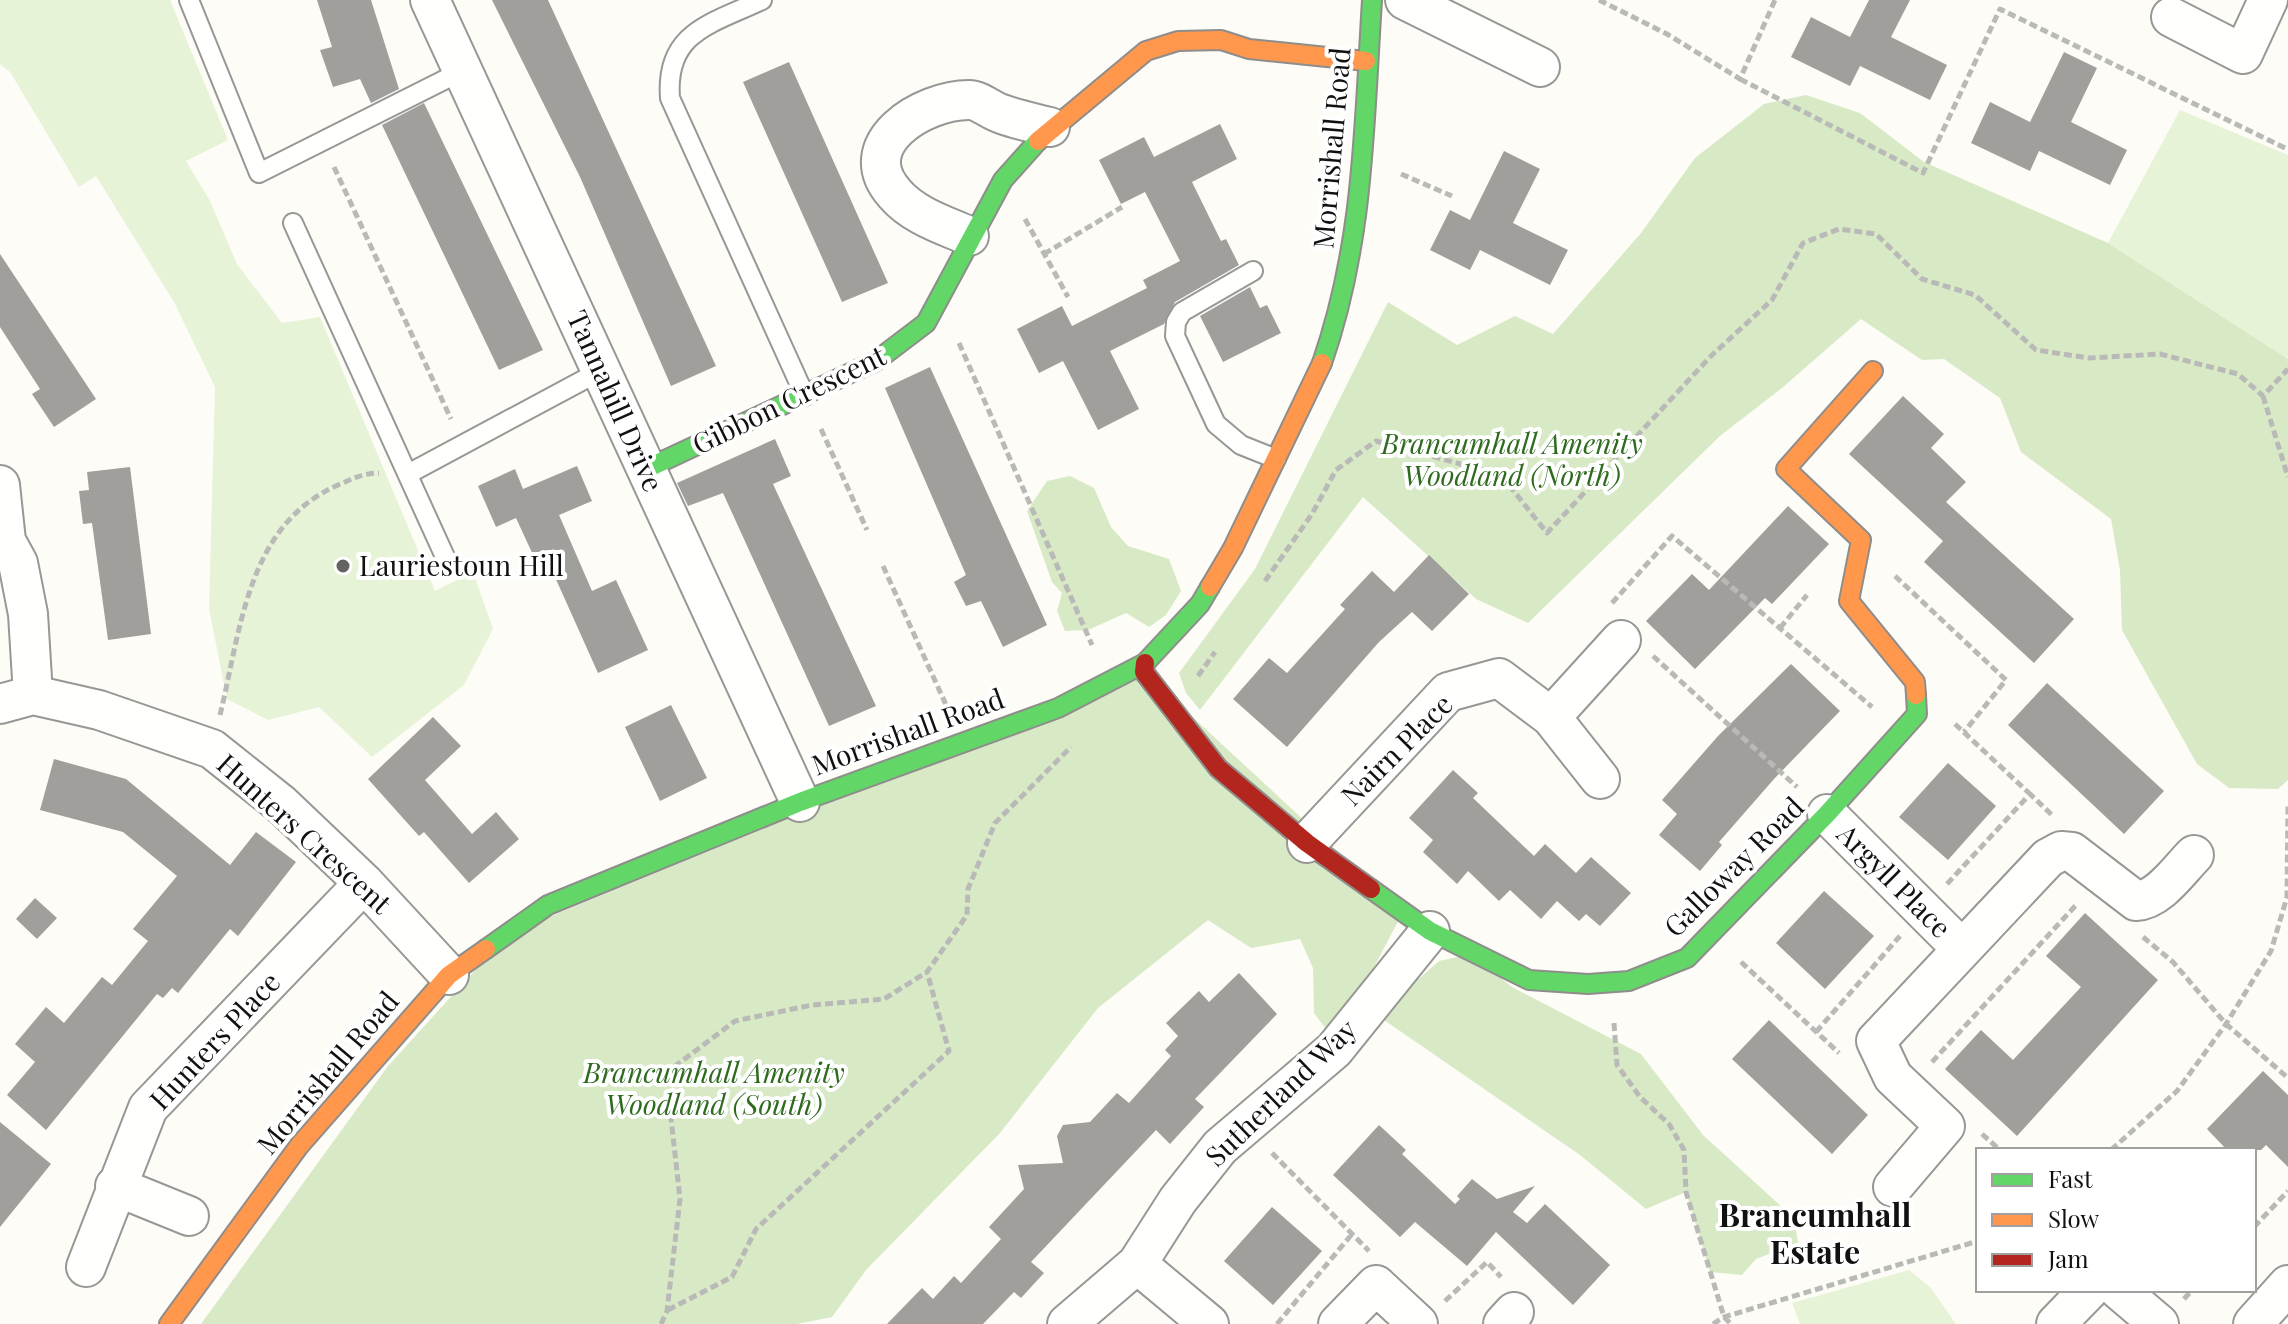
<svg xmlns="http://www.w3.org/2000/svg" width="2288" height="1324" font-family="'Playfair Display',serif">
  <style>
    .green { fill: #e7f3d7 }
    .forest { fill: #d8eac5 }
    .building { fill: #a19f9c }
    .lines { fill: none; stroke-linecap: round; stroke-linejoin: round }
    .lane-casing { stroke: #979795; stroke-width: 22 }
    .street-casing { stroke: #979795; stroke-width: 42 }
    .fast-casing { stroke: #8e8d8b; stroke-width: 22 }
    .slow-casing { stroke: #8e8d8b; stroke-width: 22 }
    .jam-casing { stroke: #8e8d8b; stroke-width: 22 }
    .path { stroke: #b9b9b8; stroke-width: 5; stroke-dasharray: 8 4; stroke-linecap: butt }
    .lane { stroke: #fffffe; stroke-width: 18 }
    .street { stroke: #fffffe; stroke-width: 38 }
    .fast { stroke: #63d668; stroke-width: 18 }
    .slow { stroke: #ff974d; stroke-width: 18 }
    .jam { stroke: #b3261e; stroke-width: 18 }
    .poi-dot { fill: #646362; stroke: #fff; stroke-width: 3 }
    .labels { text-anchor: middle; stroke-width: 8; stroke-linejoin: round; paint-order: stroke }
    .street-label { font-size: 28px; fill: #111; stroke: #fff }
    .park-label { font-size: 28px; font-style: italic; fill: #2f6b1f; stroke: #fff }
    .poi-label { font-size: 28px; fill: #111; stroke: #fff; text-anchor: start }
    .quarter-label { font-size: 32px; font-weight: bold; fill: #111; stroke: #fff }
  </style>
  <rect width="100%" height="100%" fill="#fdfcf7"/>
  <path class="green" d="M0,0h170l58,140 -42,21 24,40 27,63 45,59 38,-6 115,274 38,-19 20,57 -29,56 -92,72 -53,-50 -51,13 -41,-21 -18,-90 6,-222 -41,-85 -78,-126 -17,11 -69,-115 -10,-8z
    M2180,110l108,45v204l-180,-116z
    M1909,1270l22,18 25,36h-156l-8,-21z"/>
  <path class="forest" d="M1806,95l54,18 64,49 184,81 180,116v421l-10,9 -49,-1 -32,-24 -75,-134 -2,-60 -9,-51 -90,-67 -21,-54 -56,-39 -22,1 -61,-41 -79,69 -62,48 -192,187 -52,-24 -113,-102 -163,213 -14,-17 -7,-20 76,-104 133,-267 69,43 58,-29 38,18 88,-101 54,-75 69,-54z
    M1070,476l24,12 17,39 17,19 41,13 12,32 -15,24 -17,12 -23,-14 -38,17 -23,1 -8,-20 5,-18 -10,-11 -25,-71 20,-30z
    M1144,672l259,240 -68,129 -21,-28 -1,-45 -13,-29 -49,9 -43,-28 -110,88 -98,125 -134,137 -34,47 -35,7h-596l187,-258 120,-132z
    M1471,954l41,33 129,67 62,81 91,83 4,25 -42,16 -14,16 -32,-3 -24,-80 -40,17 -66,-54 -212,-146 53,-32 18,-16z"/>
  <path class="building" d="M317,0h54l28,89 -28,14 -11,-24 -27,8 -13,-37 12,-3z
    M492,0h56l168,366 -45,20 -91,-209z
    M1869,0h41l-19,37 56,28 -17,35 -70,-34 -10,20 -59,-29 20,-40 39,20z
    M2064,52l33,16 -26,54 56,28 -17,35 -71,-34 -9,20 -59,-28 19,-41 40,20z
    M789,62l99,221 -46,19 -99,-220z
    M424,103l119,247 -44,20 -117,-245z
    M1220,124l17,35 -45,23 29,59 5,-2 13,26 -64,37 -11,22 -54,27 29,58 -41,21 -35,-69 -24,12 -22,-44 45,-23 10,20 75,-38 -4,-8 37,-19 -35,-69 -24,12 -22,-44 45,-23 10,20z
    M1504,151l36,18 -27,54 55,27 -18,35 -70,-35 -10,20 -40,-20 20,-40 20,10z
    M0,254l96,145 -42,28 -22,-33 8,-5 -40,-62z
    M1250,287l10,21 7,-3 14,28 -58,29 -23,-46z
    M930,367l117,258 -44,22 -22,-46 -15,5 -12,-24 12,-7 -81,-187z
    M1903,396l41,38 -13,14 35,34 -20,20 128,117 -40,44 -110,-101 19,-21 -94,-87z
    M775,439l16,37 -18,8 103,222 -47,20 -106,-233 -35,13 -11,-23z
    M577,466l15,35 -33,14 33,76 24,-11 32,70 -50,23 -48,-107 -10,4 -24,-52 -20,9 -18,-41 37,-17 8,20z
    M130,467l21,167 -43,6 -16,-117 -9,1 -4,-33 10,-1 -2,-18z
    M1788,506l41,38 -57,60 -7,-6 -70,71 -49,-48 46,-47 17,16z
    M1429,555l40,39 -37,37 -20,-19 -33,30 -92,105 -54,-48 36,-41 18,15 58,-64 -5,-4 32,-34 22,21z
    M1791,664l49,47 -66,68 -55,63 3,3 -22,26 -41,-36 18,-21 -15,-14 56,-64z
    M2047,683l117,108 -40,43 -116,-109z
    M671,705l36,73 -47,23 -35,-74z
    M433,717l28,29 -36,34 47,54 24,-22 23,27 -50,44 -45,-51 -5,4 -51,-57z
    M54,759l72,20 104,86 26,-33 40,30 -58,74 -8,-7 -52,64 -6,-5 -9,10 -6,-4 -111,136 -39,-35 28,-33 -20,-18 31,-37 18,16 38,-46 10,8 36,-44 -15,-12 44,-53 -54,-44 -83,-22z
    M1948,763l48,43 -48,54 -49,-43z
    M1453,770l25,23 -5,5 61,58 11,-12 31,29 15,-16 40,36 -31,33 -14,-12 -7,7 -22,-20 -16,18 -31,-29 -11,11 -31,-30 -11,13 -34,-32 10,-12 -24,-22z
    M1824,891l50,45 -49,53 -49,-46z
    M35,898l22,20 -20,21 -21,-20z
    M2085,913l73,67 -141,156 -72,-67 36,-39 32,30 68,-73 -35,-31z
    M1239,973l38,41 -82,85 9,8 -34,37 -14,-14 -125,132 13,11 -23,25 -7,-6 -31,32h-96l35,-36 11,11 21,-23 7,7 40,-44 -12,-12 35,-38 -6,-24 45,-2 -6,-27 6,-11 27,-3 27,-29 12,10 42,-47 -6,-6 13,-14 -12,-13 33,-32 10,11z
    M1769,1020l99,95 -36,39 -100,-95z
    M2263,1071l25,24v72l-22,-22 -5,5h-34l-20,-21z
    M0,1122l51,42 -51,63z
    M1379,1125l27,25 -4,4 53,50 5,-5 -3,-3 15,-17 25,20 38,-13 -22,26 14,11 18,-19 65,61 -37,40 -77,-73 -29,34 -52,-44 -15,15 -67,-62z
    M1272,1207l50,44 -49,54 -49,-44z"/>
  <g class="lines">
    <defs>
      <path id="lane" d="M189,0l70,173 203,-102
        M762,0c-51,24 -97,32 -92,98l135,298
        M293,223l153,336
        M1253,271l-71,41 -6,10 -1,14 41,88 25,21 35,14
        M408,474l194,-104"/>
      <path id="street" d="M430,0l370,802
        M1405,0l135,67
        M2171,17l72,37 25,-54
        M969,236c-25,-11 -55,-20 -74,-42 -45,-50 28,-94 74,-94 11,0 22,11 33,14 16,6 32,9 48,13
        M0,485l6,56 12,22 10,51 5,81
        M0,704l33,-9 66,15 113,39 69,55 83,79 85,92
        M1551,717l70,-77
        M1827,814l134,134
        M1307,843l141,-151 51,-14 52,39 49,62
        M115,1186l74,30
        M1893,1187l52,-61 -52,-49 -17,-36 172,-183 13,-7 11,1 64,49c23,-1 43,-31 58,-46
        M1137,1264l72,60
        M86,1267l62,-159 216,-225
        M2119,1290l40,34
        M1067,1324l70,-60 41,-64 42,-53 114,-97 96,-119
        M1338,1324l38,-39 42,39
        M1503,1324l11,-12
        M2056,1324l33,-34
        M2253,1324l35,-39"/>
      <path id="fast" d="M1322,363c42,-121 42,-236 50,-363
        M646,469l230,-108 50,-38 77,-143 35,-39
        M1371,889l59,42 99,49 59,4 41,-3 58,-23 140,-144 90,-100 -1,-19
        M486,949l62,-44 252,-103 258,-94 87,-45 55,-59 10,-17"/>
      <path id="slow" d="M1038,141l108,-90 32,-10 43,-1 28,9 117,12
        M1873,371l-87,98 75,71 -12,61 66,81 1,13
        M1210,587l23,-39 89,-185
        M169,1324l130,-178 150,-171 37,-26"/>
      <path id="jam" d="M1145,663l-1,9 74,96 89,75 64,46"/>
    </defs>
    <use href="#lane" class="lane-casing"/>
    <use href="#street" class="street-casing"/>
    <use href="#fast" class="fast-casing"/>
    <use href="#slow" class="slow-casing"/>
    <use href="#jam" class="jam-casing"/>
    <path class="path" d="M1599,0l68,34 73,45 35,-79
      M1740,79l183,94 77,-164 285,139
      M334,167l117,252
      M1401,174l51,22
      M1025,219l43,78
      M1044,254l78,-47
      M959,343l133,302
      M2263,396l25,81
      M821,429l46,101
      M883,566l64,141
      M1895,576l111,104 -42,52
      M1265,581l47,-67 24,-44 40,-29 125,34 46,58 164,-177 61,-56 31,-57 36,-14 37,5 46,45 53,16 61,55 53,8 71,-4 78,20 25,22 25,-27
      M1612,603l60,-67 200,171
      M1780,628l27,-33
      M1653,656l144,131
      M1198,676l17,-24
      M220,715c21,-86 27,-190 118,-230 14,-6 25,-12 41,-12
      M1955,724l75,70
      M1947,884l83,-90 23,22
      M2143,937l30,25 53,62 62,54
      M1741,962l98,91
      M1614,1023l3,42 23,32 29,27 15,26 2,42 38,125 7,7
      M1816,1032l84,-96
      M1932,1062l145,-158
      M1982,1134l18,16
      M2111,1150l66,-59 49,-67 45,-73 16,-54 1,-92
      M1272,1153l97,98
      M2254,1227l34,-36
      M2184,1299l8,-9
      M1445,1301l42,-39 14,15
      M668,1310l64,-33 24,-48 193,-178 -22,-79
      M661,1324l6,-13 13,-112 -14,-126 69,-52 77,-16 72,-6 43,-27 40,-57 1,-26 27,-66 76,-76
      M1277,1324l75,-90
      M1713,1324l11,-7 254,-76"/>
    <use href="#lane" class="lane"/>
    <use href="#street" class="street"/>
    <use href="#fast" class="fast"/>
    <use href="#slow" class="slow"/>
    <use href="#jam" class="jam"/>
  </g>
  <circle class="poi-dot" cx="343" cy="566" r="8"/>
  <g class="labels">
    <g class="street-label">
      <text transform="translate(1332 148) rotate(-85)" y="10">Morrishall Road</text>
      <text transform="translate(789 400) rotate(-26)" y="10">Gibbon Crescent</text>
      <text transform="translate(615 401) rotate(66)" y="10">Tannahill Drive</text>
      <text transform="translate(908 732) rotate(-20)" y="10">Morrishall Road</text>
      <text transform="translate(1397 750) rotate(-45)" y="10">Nairn Place</text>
      <text transform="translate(304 834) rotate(42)" y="10">Hunters Crescent</text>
      <text transform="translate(1734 867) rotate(-45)" y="10">Galloway Road</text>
      <text transform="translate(1894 881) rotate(45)" y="10">Argyll Place</text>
      <text transform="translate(215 1041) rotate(-47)" y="10">Hunters Place</text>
      <text transform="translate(328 1073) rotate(-50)" y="10">Morrishall Road</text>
      <text transform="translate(1281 1093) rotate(-44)" y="10">Sutherland Way</text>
    </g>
    <g class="park-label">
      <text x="1512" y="454">Brancumhall Amenity<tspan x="1512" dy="32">Woodland (North)</tspan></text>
      <text x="714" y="1083">Brancumhall Amenity<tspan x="714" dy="32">Woodland (South)</tspan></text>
    </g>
    <g class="poi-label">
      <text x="359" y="576">Lauriestoun Hill</text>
    </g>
    <g class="quarter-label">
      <text x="1815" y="1227">Brancumhall<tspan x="1815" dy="37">Estate</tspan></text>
    </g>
  </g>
  <rect x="1976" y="1148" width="280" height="144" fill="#ffffff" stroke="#a0a0a0" stroke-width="2"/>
  <rect x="1992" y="1174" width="40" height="12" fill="#63d668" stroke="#a0a0a0" stroke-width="2"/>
  <text x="2048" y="1188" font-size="24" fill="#111111">Fast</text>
  <rect x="1992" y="1214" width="40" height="12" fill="#ff974d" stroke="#a0a0a0" stroke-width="2"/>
  <text x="2048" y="1228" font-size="24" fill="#111111">Slow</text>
  <rect x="1992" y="1254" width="40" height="12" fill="#b3261e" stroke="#a0a0a0" stroke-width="2"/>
  <text x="2048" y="1268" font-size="24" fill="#111111">Jam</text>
</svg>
